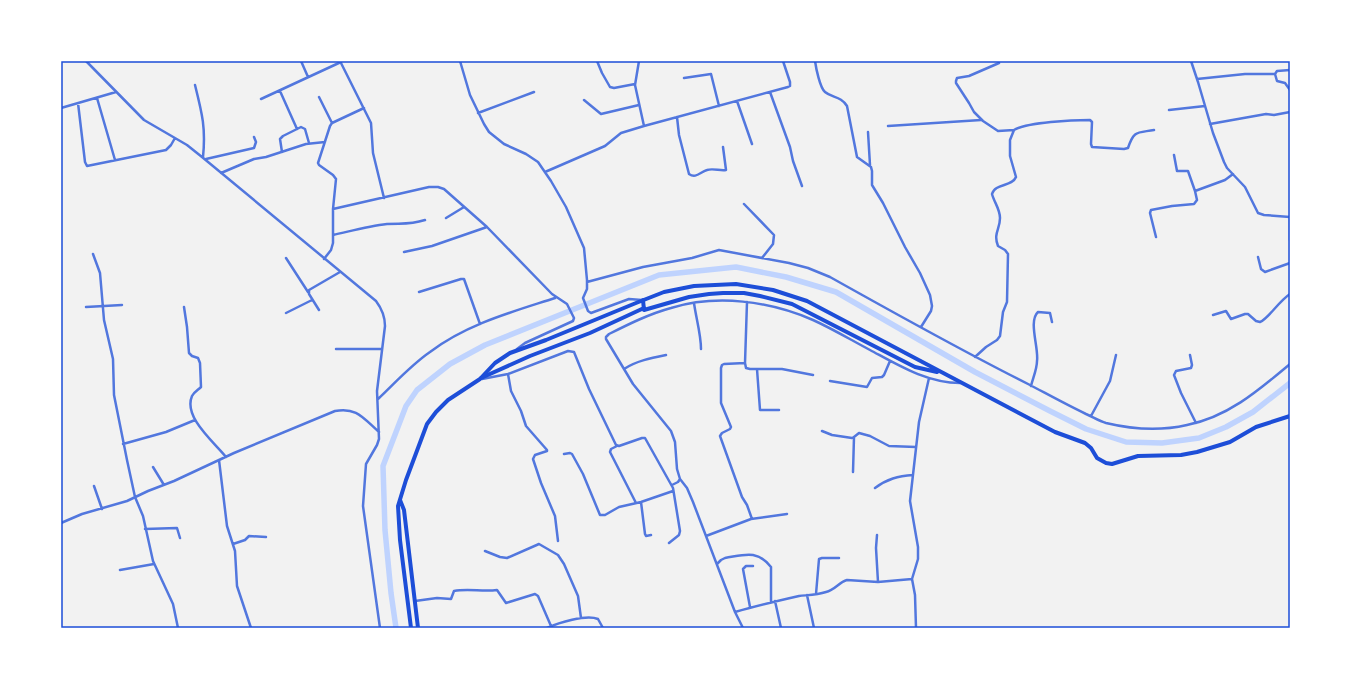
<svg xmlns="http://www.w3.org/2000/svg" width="1351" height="689" font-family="'Asap Condensed',sans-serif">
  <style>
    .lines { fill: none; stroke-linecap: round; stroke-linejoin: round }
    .canal { stroke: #bfd3fe; stroke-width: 5.5 }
    .minor { stroke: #5277de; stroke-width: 2.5 }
    .primary { stroke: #1d4ed8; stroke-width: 4 }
    .trunk { stroke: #1d4ed8; stroke-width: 4 }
    .neatline { fill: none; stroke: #1d4ed8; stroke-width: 1.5 }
  </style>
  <rect width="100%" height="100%" fill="#f2f2f2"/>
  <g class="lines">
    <path class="canal" d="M396,628l-5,-35 -6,-63 -2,-64 23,-60 11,-16 33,-26 35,-19 174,-70 77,-8 50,10 50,15 139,80 75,39 36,18 40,13 36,1 37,-5 27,-11 27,-15 37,-29"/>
    <path class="minor" d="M86,61l58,59 43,25 15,12 174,144c6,8 9,15 9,25l-8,65 2,48 -2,6 -11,19 -3,42 17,122
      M301,61l7,16
      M340,61l31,62 2,30 11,45
      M460,61l10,34 14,29 5,8 15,12 22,10 12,8 13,19 15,26 18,41 3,32v9l-4,9 5,13 3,2 38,-14 13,1
      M597,61l5,12 8,14 4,1 21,-4
      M815,61c1,7 5,27 10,31 7,6 16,4 22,14l10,51 14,10 1,4v14l11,18 22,44 15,26 10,22 2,11 -1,5 -10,16
      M1191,61l7,21 15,51 11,29 3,6 18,19 13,26 6,2 26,2v23
      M999,63l-30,13 -12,2 -1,3v2l13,20 5,9 9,9 15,10 16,-1
      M1275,74l2,-3 13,-1
      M684,78l27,-4 8,32
      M1197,79l48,-5h30l2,7 8,2 5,7
      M195,85c7,28 11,43 8,72
      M280,91l17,38
      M770,92l20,55 3,14 9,25
      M319,97l13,26
      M97,98l18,62
      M261,99l80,-37
      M584,100l17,14 38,-9
      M737,101l15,43
      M78,103l7,59 2,4 79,-16 5,-5 4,-7
      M61,108l55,-16
      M1169,110l36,-4
      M478,113l56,-21
      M677,117l2,18 10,39c7,5 11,-2 18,-4 6,-2 13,1 19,0l-3,-23
      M1210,124l56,-10 8,1 16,-3
      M644,126l144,-39 2,-1v-4l-7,-21
      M888,126l93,-6
      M868,132l2,33
      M282,152l-2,-13 3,-3 18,-9 4,2 4,14
      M1174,155l3,16h11l7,20
      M206,159l48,-11 2,-6 -2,-5
      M545,172l60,-26 16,-13 23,-7 -9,-41 4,-24
      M221,173l33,-14 12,-2 40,-13 19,-2
      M744,204l30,31 -1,9 -11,14
      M333,209l96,-22h9l6,2 43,38 65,67 15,10 7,14 -1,3 -48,22 -8,6
      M446,218l18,-11
      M333,235c18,-4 36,-9 54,-11 15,-1 22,1 38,-4
      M1156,237l-6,-24 1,-3 21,-4 22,-2 3,-4 -2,-9 30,-11 8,-6
      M404,252l28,-6 55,-19
      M93,254l7,19 4,47 9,39 1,36 13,65 8,37 8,19 10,45 20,43 5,24
      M1258,257l3,12 4,3 25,-9
      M286,258l22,34
      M324,259l7,-9 2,-7v-34l3,-30 -3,-4 -14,-10 -1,-2 12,-37 2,-3 32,-15
      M587,282l56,-15 49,-9 27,-8 70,13 19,5 22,9c66,37 132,74 200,108 19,10 37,20 56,29 7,3 13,7 20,9 25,6 55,8 81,2 41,-8 72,-35 103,-61
      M419,292l42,-13h3l16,45
      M747,302l-2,61 1,5 4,1h32l31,6
      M694,303c2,15 7,31 7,46
      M86,307l36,-2
      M184,307l3,20 2,26 3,3 6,2 2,5 1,24c-3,3 -7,5 -9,9 -9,21 22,46 34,61
      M319,310l-10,-16v-4l31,-18
      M286,313l26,-13
      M1213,315l13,-4 5,8 14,-5h3l8,7 4,1c8,-3 19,-21 30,-28
      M336,349h46
      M1190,355l2,10 -1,3 -15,3 -2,4 7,18 15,30
      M975,357l11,-10 11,-7 3,-4 3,-24 4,-10 1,-48 -3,-4 -7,-4c-5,-13 2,-16 2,-28 0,-9 -6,-16 -8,-24 3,-11 20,-7 24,-17l-6,-21v-16l4,-10c13,-8 60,-10 76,-10l2,2 -1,22 1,3 32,2 4,-1c6,-18 9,-15 26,-18
      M745,363l-21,1 -2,1 -1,3v35l10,24 -1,2 -8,4 -2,3 22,61 5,8 5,14
      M624,369c12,-8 27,-11 42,-14
      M757,369l3,41h19
      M508,374l3,17 10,20 5,15 21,24v1l-12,4 -2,4 8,24 14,33 3,25
      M482,379l26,-5 60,-23 6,1 15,37 27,56 3,1 23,-8h3l28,50 7,43 -1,4 -10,8
      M830,381l37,6 5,-9 10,-1 2,-2 6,-14
      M1031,386c2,-8 6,-17 6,-25 2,-13 -9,-40 1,-49l12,1 2,9
      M378,399c17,-16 33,-34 52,-47 37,-28 82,-40 125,-54
      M1091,416l19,-35 6,-26
      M822,431l10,4 20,3 2,-1 5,-4 11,3 19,10 27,1
      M123,444l43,-12 29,-12
      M617,446l-6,3 -1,3 26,51
      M564,454l6,-1 2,1 11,20 17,41h5l14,-8 22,-5 32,-11
      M219,460l8,66 8,25 2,35 14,42
      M153,467l11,18
      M853,472l1,-35
      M680,479l7,9 6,14 42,110 8,16
      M672,485l6,-3 2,-3 -3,-10 -2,-27 -4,-11 -38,-47 -27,-45v-2l3,-3c20,-10 40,-20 62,-26 46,-14 98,-7 142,12 20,9 38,20 57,30 28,15 57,33 90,33
      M94,486l8,23
      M875,488c12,-9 23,-12 38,-13
      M641,502l4,32 1,2 5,-1
      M61,523l21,-9 45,-13 21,-10 26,-10 60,-28 101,-42c22,-4 28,7 44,21
      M145,529l32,-1 3,10
      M877,535l-1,13 2,34
      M706,536l45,-17 36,-5
      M233,544l12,-4 4,-4 17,1
      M485,551l15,6 7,1 32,-14 19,11 6,9 14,32 3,22
      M717,564l4,-4 4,-2c19,-3 32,-9 46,9v35
      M120,570l34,-6
      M816,594l3,-35 3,-1h17
      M807,595l7,33
      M415,601l22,-3 14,1 3,-8c14,-3 28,1 43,-1l9,13 29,-9 3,2 13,30
      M775,601l6,27
      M750,607l-7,-38 3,-3h7
      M735,612c21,-6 42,-11 64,-16 9,-1 18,-1 27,-4 9,-2 13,-10 21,-12l31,2 34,-3
      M547,628c11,-5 39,-14 51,-9l5,9
      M916,628l-1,-33 -3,-16 6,-20v-12l-8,-46 9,-79 10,-44"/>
    <path class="primary" d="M481,378l49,-22 60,-23 54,-25"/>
    <path class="trunk" d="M643,300l1,10 45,-13 20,-3 14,-1h21l16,3 32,8 123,63 22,5
      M400,500l4,10 14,118
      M411,628l-11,-88 -2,-34 8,-26 21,-56 9,-12 12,-12 32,-21 15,-16 15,-10 36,-13 90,-37 28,-11 30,-6 42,-2 37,6 34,11 248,131 30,11 6,5 6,10 9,5 6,1 26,-8 43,-1 16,-3 33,-10 26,-15 34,-11"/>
  </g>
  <rect width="1351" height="689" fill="none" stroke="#ffffff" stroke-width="124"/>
  <rect x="62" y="62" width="1227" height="565" class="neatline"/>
</svg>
